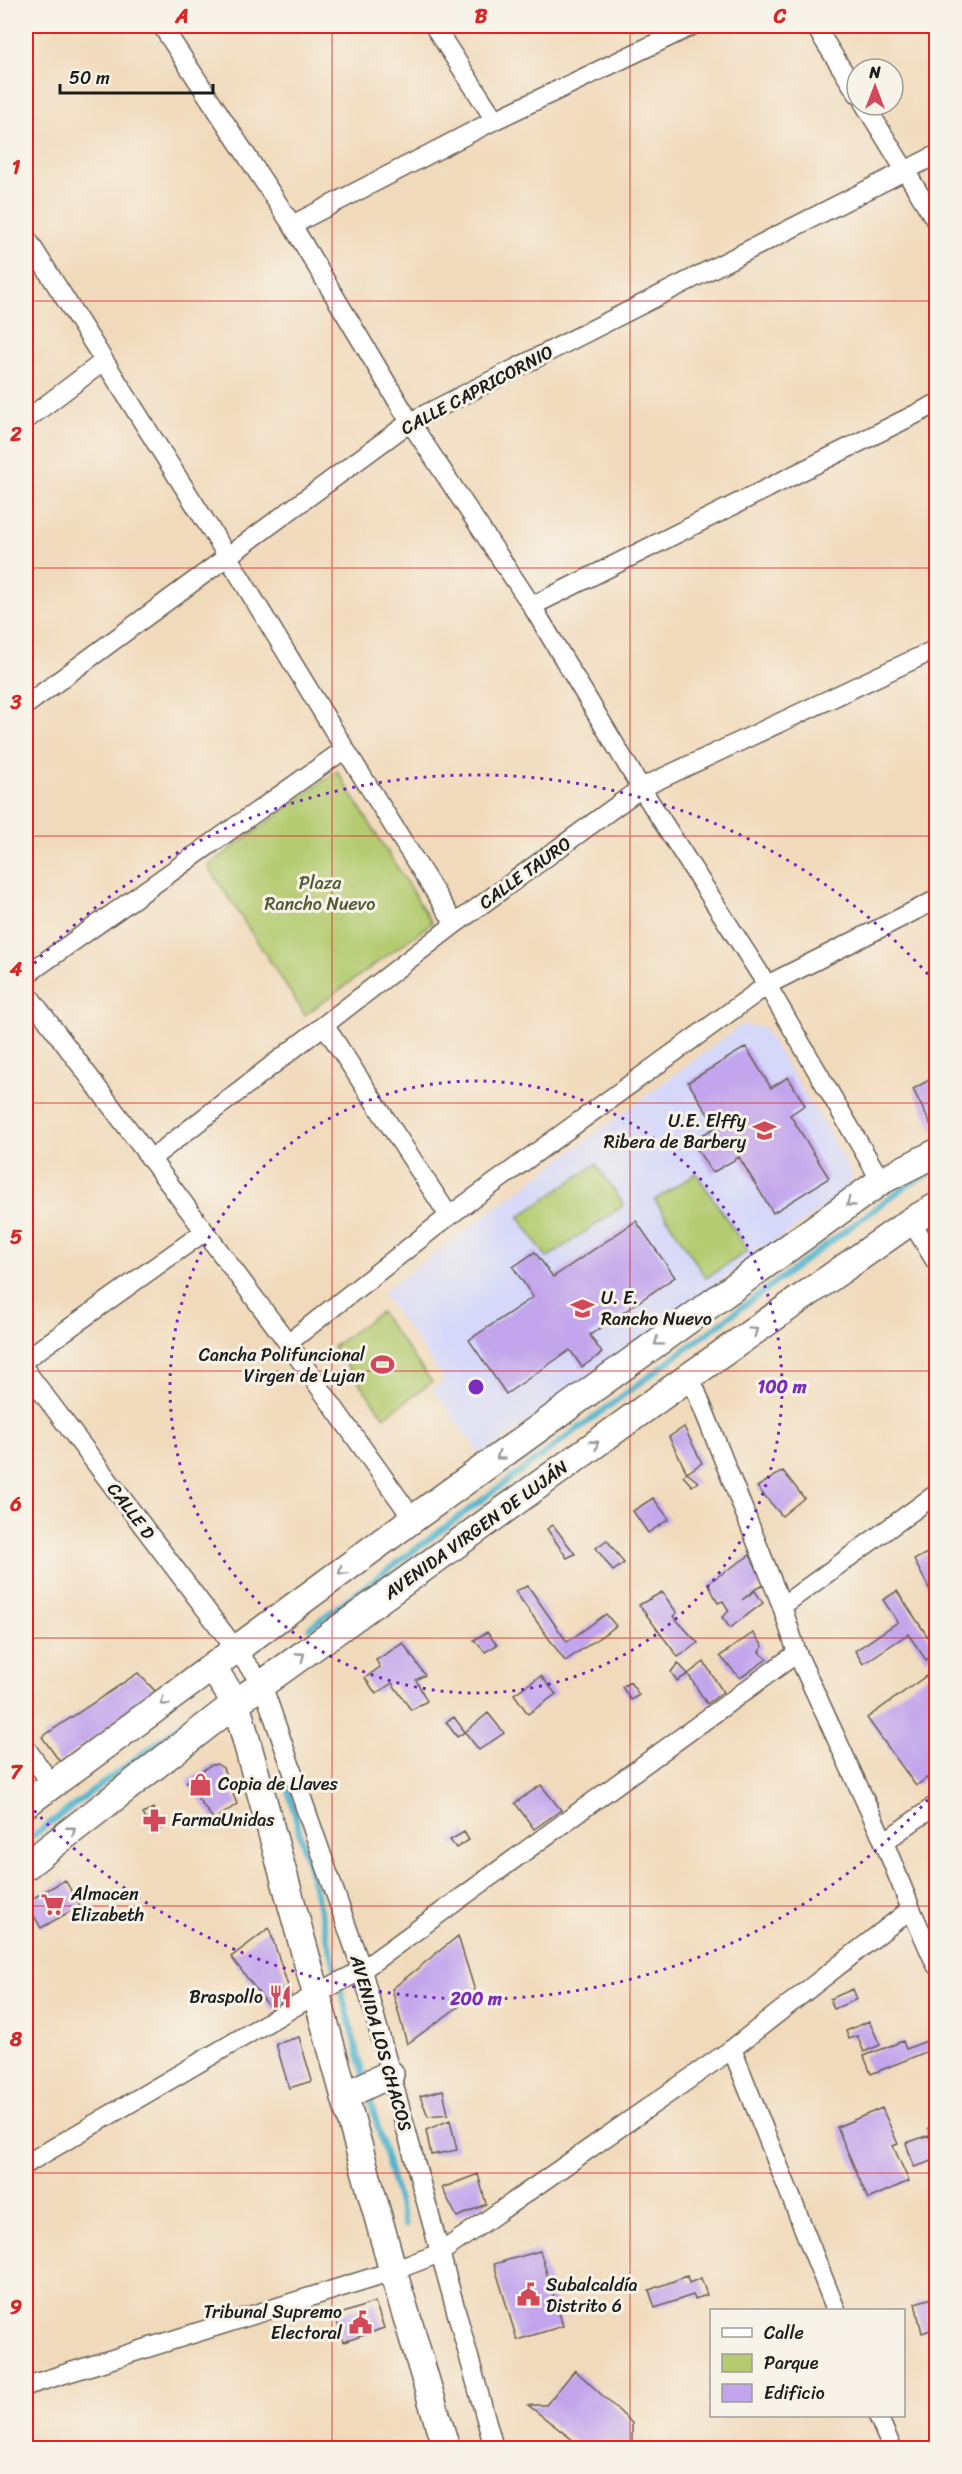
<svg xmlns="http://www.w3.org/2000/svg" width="962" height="2474" font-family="Sriracha,sans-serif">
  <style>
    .built { fill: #d5d8f9 }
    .green { fill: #b4cb70; stroke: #687446; stroke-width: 1.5 }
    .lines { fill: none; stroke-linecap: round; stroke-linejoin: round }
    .stream { stroke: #4eb3cd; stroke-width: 6 }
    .building { fill: #c2a5ec }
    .street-casing { stroke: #675e54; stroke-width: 21 }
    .secondary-casing { stroke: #675e54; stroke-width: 30 }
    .street { stroke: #fff; stroke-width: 18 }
    .secondary { stroke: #fff; stroke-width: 27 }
    .oneway { stroke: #999 }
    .grid { fill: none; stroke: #d62828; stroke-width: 1.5; stroke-opacity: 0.55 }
    .ring { fill: none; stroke: #7b2cbf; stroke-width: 3; stroke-dasharray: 3 6 }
    .labels { text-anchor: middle; stroke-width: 6; stroke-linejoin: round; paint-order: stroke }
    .street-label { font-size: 18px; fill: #1c1c1c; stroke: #f7f3e8 }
    .park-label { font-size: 18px; fill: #515939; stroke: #f7f3e8 }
    .poi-label { font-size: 18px; fill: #1c1c1c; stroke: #f7f3e8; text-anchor: start }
    .centre { fill: #7b2cbf; stroke: #f7f3e8; stroke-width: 3 }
    .ring-label { font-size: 18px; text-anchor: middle; font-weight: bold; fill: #7b2cbf; stroke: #f7f3e8; stroke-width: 6; stroke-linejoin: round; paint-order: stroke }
    .neatline { fill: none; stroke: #d62828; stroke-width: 2 }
    .grid-label { font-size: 20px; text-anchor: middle; font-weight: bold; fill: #d62828 }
  </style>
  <rect width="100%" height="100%" fill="#f7f3e8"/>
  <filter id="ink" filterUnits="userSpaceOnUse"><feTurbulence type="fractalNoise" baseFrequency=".0167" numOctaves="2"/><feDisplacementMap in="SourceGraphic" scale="12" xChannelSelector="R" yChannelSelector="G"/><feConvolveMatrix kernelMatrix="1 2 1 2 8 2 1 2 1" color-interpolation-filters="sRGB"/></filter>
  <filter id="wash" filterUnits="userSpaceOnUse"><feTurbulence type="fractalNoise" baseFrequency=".008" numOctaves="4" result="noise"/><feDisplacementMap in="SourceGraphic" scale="24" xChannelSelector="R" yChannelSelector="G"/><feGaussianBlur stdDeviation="1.35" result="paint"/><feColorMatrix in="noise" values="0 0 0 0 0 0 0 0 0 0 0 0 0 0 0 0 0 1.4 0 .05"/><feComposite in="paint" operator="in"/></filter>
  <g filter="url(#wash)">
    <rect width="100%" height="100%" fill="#f1dabb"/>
    <path class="built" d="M741,1025l22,2 66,105 24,45 -6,13 -366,266 -48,-67 12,-9 -63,-87z"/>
    <path class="green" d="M337,771l95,152 -127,92 -97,-149z
      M596,1164l28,41 -77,53 -28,-41z
      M696,1173l52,78 -42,27 -51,-78z
      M380,1312l52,70 -48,35 -51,-70z"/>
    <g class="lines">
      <path class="stream" d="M309,1628l598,-443 29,-14
        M283,1769l81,309
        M26,1841l169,-127
        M368,2091l37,135"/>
    </g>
    <g id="blocks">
      <path class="building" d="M746,1047l25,41 17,-11 17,28 -15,10 39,63 -56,35 -34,-56 -27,16 -20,-32 24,-14 -28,-45z
        M936,1076v59l-23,-46z
        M636,1221l39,56 -85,58 12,18 -20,14 -12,-17 -64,44 -37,-54 64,-43 -20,-30 22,-15 18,25z
        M684,1427l18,36 -15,10 11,9 -6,4 -9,-10 4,-3 -18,-36z
        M783,1471l21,27 -22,18 -25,-29z
        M653,1498l16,21 -21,14 -15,-22z
        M553,1525l22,29 -8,4 -20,-29z
        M607,1540l17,23 -11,8 -17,-23z
        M936,1548v53l-22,-41z
        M750,1555l15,30 -8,3 -15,12 13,-9 8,12 -33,25 -8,-11 7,-6 -6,-10 -5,2 -10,-20z
        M528,1586l39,56 39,-28 10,12 -51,35 -50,-70z
        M897,1591l39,58v4l-10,7 -18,-26 -45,30 -8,-13 43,-29 -15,-22z
        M662,1592l15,21 -4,3 25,27 -20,14 -39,-52z
        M487,1632l10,13 -12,7 -11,-12z
        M753,1633l10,13 -4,6 8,7 -27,19 -20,-22z
        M403,1643l22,32 -9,5 11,21 -16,9 -19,-27 -16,11 -11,-16 15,-11 -4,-7z
        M704,1662l19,30 -16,12 -19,-30z
        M678,1663l10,11 -11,7 -6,-9z
        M936,1669v102l-20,15 -49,-68z
        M138,1673l18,19 -96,70 -18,-25z
        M541,1676l15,18 -28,20 -14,-20z
        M630,1682l9,13 -8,5 -9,-13z
        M488,1713l16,20 -25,17 -14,-18z
        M454,1717l11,15 -8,5 -11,-15z
        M217,1764l6,4 14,36 -23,16 -28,-38 23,-16z
        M541,1785l20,25 -27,19 -19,-26z
        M153,1808l12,18 -11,6 -11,-18z
        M464,1832l5,8 -13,8 -6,-8z
        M65,1880l15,26 -39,22 -15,-26z
        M269,1928l22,67 -19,15 -41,-53z
        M458,1936l18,58 -69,50 -15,-55z
        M853,1989l4,10 -23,10 -4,-10z
        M869,2021l11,24 -16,7 -7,-16 -8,3 -3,-8z
        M299,2037l13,44 -23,7 -13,-44z
        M936,2037v11l-65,26 -7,-18 39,-15 3,8z
        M443,2090l5,24 -20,2 -8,-20z
        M882,2108l16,36 -5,2 16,35 -41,18 -31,-72z
        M450,2120l7,30 -26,5 -5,-25z
        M936,2125v25l-8,-22z
        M929,2135l7,25 -22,7 -8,-24z
        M478,2174l8,30 -29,13 -15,-29z
        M540,2251l23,75 -46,14 -23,-76z
        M687,2276l2,7 12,-5 6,17 -12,4 -2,-4 -38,13 -6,-18z
        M936,2297v31l-14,5 -7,-30z
        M375,2302l9,26 -40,14 -9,-26z
        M575,2370l57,53v25h-49l-55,-43h18z"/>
    </g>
  </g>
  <g filter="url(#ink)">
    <use href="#blocks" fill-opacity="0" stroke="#675e54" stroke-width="1.5"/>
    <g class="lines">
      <defs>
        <path id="street" d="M162,26l130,199 118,197 122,184 109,182 126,197 114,196
          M434,26l61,94
          M815,26l42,67
          M865,105l71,116
          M292,225l203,-105 197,-94
          M26,237l202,320 117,192 110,175
          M26,420l78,-59
          M532,606l404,-202
          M26,705l384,-283 526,-267
          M26,975l319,-226
          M26,992l262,351 125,176
          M325,1026l124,190
          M152,1158l303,-234 186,-136 295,-139
          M911,1221l25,41
          M288,1343l161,-127 318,-231 169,-85
          M26,1359l178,-127
          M26,1371l236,313 100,286 132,478
          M690,1376l92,230 15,47 87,189 27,67 25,56
          M782,1606l154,-112
          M26,1748l26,37
          M884,1842l52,-37
          M732,2049l104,261
          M26,2164l292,-171 44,-23 435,-317
          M26,2386l367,-115 47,-18 292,-204 179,-140
          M878,2416l14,32"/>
        <path id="secondary" d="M212,1667l24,36 157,568 53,177
          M26,1804l387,-285 447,-323 21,-15 55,-28
          M26,1866l210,-163 454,-327 221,-155 25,-14
          M346,2095l44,-21"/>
      </defs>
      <use href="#street" class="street-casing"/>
      <use href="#secondary" class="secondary-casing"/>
      <use href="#street" class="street"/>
      <use href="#secondary" class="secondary"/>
    </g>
    <defs><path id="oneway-chevron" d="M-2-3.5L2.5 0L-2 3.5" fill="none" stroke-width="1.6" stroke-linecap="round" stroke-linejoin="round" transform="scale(1.5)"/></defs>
    <g class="oneway">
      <use href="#oneway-chevron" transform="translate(850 1203) rotate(144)"/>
      <use href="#oneway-chevron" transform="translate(754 1331) rotate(-35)"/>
      <use href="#oneway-chevron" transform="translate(658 1342) rotate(144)"/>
      <use href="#oneway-chevron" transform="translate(595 1444) rotate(-36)"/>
      <use href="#oneway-chevron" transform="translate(500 1456) rotate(144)"/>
      <use href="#oneway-chevron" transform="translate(342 1571) rotate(143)"/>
      <use href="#oneway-chevron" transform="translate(301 1656) rotate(-36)"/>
      <use href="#oneway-chevron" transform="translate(164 1702) rotate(144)"/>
      <use href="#oneway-chevron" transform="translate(72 1830) rotate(-38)"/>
    </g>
  </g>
  <path class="grid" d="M332,26v2422M630,26v2422M26,301h910M26,568h910M26,836h910M26,1103h910M26,1371h910M26,1638h910M26,1906h910M26,2173h910"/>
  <g class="ring">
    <circle cx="476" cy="1387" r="306"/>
    <path d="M934 1793A612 612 0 0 1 28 1804M28 970A612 612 0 0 1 934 981"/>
  </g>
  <defs>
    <symbol id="school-bare" viewBox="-9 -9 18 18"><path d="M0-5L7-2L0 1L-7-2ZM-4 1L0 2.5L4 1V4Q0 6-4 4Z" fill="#d1495b" stroke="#f7f3e8" stroke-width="2.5" paint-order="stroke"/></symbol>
    <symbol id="stadium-bare" viewBox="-9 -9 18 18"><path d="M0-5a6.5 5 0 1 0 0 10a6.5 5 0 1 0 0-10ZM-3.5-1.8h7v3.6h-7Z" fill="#d1495b" stroke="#f7f3e8" stroke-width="2.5" paint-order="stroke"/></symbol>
    <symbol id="shop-bare" viewBox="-9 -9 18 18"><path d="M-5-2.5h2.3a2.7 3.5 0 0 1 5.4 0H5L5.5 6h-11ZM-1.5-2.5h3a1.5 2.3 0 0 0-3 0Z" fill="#d1495b" stroke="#f7f3e8" stroke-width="2.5" paint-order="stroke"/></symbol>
    <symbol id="pharmacy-bare" viewBox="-9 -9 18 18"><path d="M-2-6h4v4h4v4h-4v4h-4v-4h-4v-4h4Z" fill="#d1495b" stroke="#f7f3e8" stroke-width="2.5" paint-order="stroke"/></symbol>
    <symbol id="supermarket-bare" viewBox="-9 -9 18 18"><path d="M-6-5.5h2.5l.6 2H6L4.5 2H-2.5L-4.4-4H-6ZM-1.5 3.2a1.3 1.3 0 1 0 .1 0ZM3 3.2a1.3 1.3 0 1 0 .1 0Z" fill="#d1495b" stroke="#f7f3e8" stroke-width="2.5" paint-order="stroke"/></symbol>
    <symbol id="restaurant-bare" viewBox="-9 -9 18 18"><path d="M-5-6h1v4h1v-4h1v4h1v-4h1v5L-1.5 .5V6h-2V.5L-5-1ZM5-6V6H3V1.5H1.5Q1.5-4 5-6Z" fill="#d1495b" stroke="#f7f3e8" stroke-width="2.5" paint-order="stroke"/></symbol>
    <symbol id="civic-bare" viewBox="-9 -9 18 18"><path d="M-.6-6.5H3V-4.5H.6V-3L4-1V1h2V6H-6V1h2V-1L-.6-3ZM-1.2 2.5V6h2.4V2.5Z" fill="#d1495b" stroke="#f7f3e8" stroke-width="2.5" paint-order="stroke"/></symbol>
  </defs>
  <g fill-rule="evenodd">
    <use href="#school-bare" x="748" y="1114" width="33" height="33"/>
    <use href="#school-bare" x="566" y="1292" width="33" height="33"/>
    <use href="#stadium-bare" x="366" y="1348" width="33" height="33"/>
    <use href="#shop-bare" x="184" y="1768" width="33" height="33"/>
    <use href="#pharmacy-bare" x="138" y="1804" width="33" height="33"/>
    <use href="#supermarket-bare" x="36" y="1888" width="33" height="33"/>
    <use href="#restaurant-bare" x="264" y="1980" width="33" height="33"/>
    <use href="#civic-bare" x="512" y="2278" width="33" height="33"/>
    <use href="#civic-bare" x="344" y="2306" width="33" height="33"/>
  </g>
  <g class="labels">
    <g class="street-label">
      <text transform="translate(477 390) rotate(-28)" y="6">CALLE CAPRICORNIO</text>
      <text transform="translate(525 873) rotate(-36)" y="6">CALLE TAURO</text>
      <text transform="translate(131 1511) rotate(53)" y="6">CALLE D</text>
      <text transform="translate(476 1530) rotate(-36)" y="6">AVENIDA VIRGEN DE LUJÁN</text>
      <text transform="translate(381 2043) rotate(74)" y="6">AVENIDA LOS CHACOS</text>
    </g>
    <g class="park-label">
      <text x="320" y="889">Plaza<tspan x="320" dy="21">Rancho Nuevo</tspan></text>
    </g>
    <g class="poi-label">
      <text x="746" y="1127" text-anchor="end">U.E. Elffy<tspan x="746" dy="21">Ribera de Barbery</tspan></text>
      <text x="601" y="1304">U. E.<tspan x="601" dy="21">Rancho Nuevo</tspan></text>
      <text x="365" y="1361" text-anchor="end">Cancha Polifuncional<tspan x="365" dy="21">Virgen de Lujan</tspan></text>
      <text x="218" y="1790">Copia de Llaves</text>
      <text x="172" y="1826">FarmaUnidas</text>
      <text x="71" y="1900">Almacen<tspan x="71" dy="21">Elizabeth</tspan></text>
      <text x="263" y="2003" text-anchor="end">Braspollo</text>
      <text x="546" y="2291">Subalcaldía<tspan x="546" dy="21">Distrito 6</tspan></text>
      <text x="342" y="2318" text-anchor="end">Tribunal Supremo<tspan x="342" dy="21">Electoral</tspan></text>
    </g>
  </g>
  <circle cx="476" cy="1387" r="9" class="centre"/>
  <g class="ring-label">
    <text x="782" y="1393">100 m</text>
    <text x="476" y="2005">200 m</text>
  </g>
  <rect width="962" height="2474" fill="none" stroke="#f7f3e8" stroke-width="66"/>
  <rect x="710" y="2309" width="195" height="108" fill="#f7f3e8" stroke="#9f9d96" stroke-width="1.5"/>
  <rect x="722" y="2328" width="30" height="9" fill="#ffffff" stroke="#9f9d96" stroke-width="1.5"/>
  <text x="764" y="2339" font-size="18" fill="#1c1c1c">Calle</text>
  <rect x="722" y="2354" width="30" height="18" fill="#b4cb70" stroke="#9f9d96" stroke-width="1.5"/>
  <text x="764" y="2369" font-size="18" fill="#1c1c1c">Parque</text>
  <rect x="722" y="2384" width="30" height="18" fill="#c2a5ec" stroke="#9f9d96" stroke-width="1.5"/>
  <text x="764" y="2399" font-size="18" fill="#1c1c1c">Edificio</text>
  <g transform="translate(875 87)"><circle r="28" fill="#f7f3e8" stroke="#9f9d96" stroke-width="1.5"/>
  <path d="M0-4.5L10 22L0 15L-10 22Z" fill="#d1495b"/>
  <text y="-9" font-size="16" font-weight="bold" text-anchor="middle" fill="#1c1c1c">N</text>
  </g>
  <path d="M60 84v9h153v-9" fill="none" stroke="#1c1c1c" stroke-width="3"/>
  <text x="69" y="84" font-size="18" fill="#1c1c1c" stroke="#f7f3e8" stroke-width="4.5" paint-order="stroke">50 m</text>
  <rect x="33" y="33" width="896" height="2408" class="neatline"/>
  <g class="grid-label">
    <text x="182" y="23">A</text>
    <text x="481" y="23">B</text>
    <text x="780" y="23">C</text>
    <text x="16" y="174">1</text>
    <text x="16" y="441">2</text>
    <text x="16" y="709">3</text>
    <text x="16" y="976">4</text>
    <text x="16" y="1244">5</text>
    <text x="16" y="1511">6</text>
    <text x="16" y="1779">7</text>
    <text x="16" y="2046">8</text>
    <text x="16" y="2314">9</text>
  </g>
</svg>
